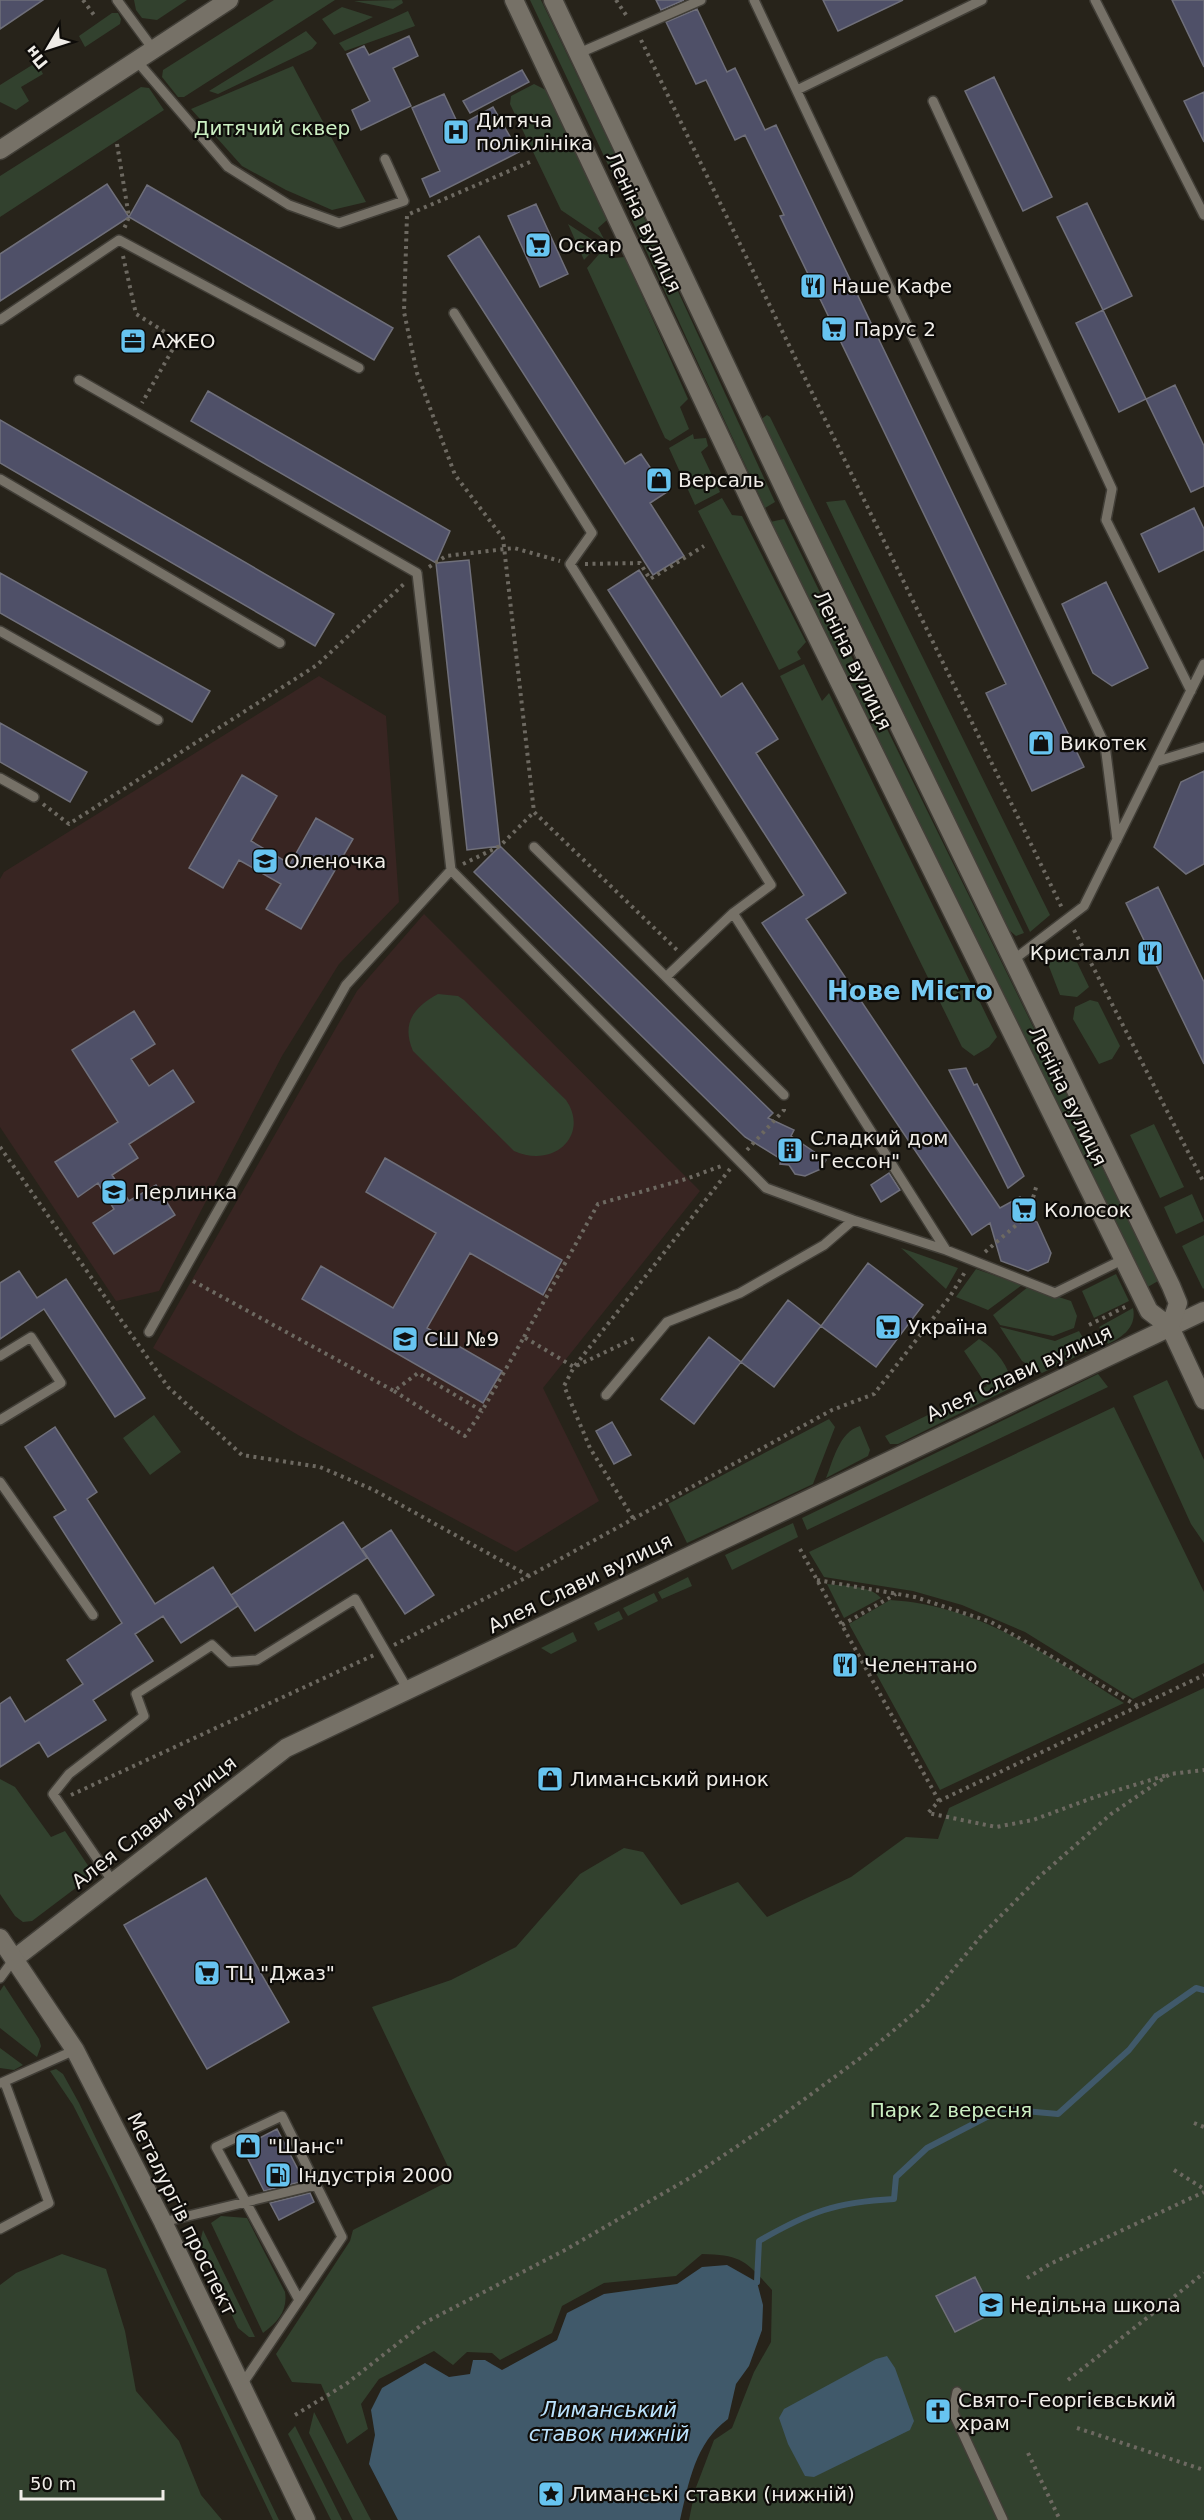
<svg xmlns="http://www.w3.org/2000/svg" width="1204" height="2520" font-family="'DejaVu Sans',sans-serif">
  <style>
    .education { fill: #382522 }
    .green { fill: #32412e }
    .water { fill: #40596a }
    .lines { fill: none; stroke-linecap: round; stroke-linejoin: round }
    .stream { stroke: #40596a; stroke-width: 6 }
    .building { fill: #4f5068; stroke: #6f6f7a; stroke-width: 1.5 }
    .service-casing { stroke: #413e37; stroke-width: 12 }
    .minor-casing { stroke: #413e37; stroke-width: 21 }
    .tertiary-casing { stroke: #413e37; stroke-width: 21 }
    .path { stroke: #6d6961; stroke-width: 4; stroke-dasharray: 3 4.5; stroke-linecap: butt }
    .service { stroke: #767167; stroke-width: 9 }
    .minor { stroke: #767167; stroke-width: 18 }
    .tertiary { stroke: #767167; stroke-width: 18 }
    .labels { text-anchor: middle; stroke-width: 4.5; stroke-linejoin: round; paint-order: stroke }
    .poi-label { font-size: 20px; fill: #f0ede8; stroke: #0e0c09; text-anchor: start }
    .park-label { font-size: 20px; fill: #cbefc2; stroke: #0e0c09 }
    .street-label { font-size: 20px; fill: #f0ede8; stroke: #0e0c09 }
    .water-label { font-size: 21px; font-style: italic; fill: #bbe3fe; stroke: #0e0c09 }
    .district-label { font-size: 26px; font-weight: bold; fill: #76caf3; stroke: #0e0c09 }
  </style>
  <rect width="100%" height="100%" fill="#27231a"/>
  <path class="education" d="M319,676l67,40 13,186 -60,62 -57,92 -123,235 -43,10 -116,-174v-248l4,-7z
    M424,914l276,277 -157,197 56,113 -83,51 -218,-117 -145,-87 204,-357z"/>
  <path class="green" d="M134,0h53l-30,20 -15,-2 -6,-8z
    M274,0h61l-151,97h-6l-16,-20 1,-7z
    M402,0l1,3 -10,6 -39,-8z
    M530,0h11l98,204 -10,5z
    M342,7l31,10 -39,18 -12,-16z
    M408,11l7,15 -70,25 -6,-8z
    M112,13h6l3,6 -1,5 -35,23 -6,-11z
    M306,31l11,12 -5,6 -94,45 -9,-3z
    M37,62l6,12 -22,13 8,14 -13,9 -16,-8v-17z
    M293,66l73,136 -34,8 -46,-20 -44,-24 -51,-57z
    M534,84l12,6 61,130 -9,8 6,11 -43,-29 -51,-106 1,-8z
    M141,87l8,1 15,22 -164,107v-41z
    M642,213l133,289 -10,6 -134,-290z
    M568,224l31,20 -15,16z
    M607,245l6,13 12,-1 63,142 -8,8 9,22 -19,12 -5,-3 -78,-170z
    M767,415l3,2 254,516 -8,3 -7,-6 -10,-21 -239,-489z
    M693,434l1,5 12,-1 2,8 -7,6 19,40 -25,13 -26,-57z
    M722,498l10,17 10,1 64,126 -9,10 4,7 -22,11 -81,-159z
    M845,500l205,415 -20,17 -204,-430z
    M784,519l374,762 -12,7 -376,-766z
    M804,664l18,37 7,-8 168,344 -8,10 -15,9 -12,-9 -182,-371z
    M1065,947l7,5 17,35 -12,10 -17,-2 -12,-31z
    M438,994l20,2 6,4 102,100c24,35 -12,69 -52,51l-101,-100c-12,-28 1,-44 25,-57z
    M1090,1000l8,2 22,44 -8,13 -13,5 -26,-45 2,-12z
    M1154,1124l30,63 -24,11 -30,-63z
    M1192,1194l12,27 -28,13 -12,-27z
    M1204,1235v53l-1,1 -21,-43z
    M901,1248l57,20 -12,21z
    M976,1269l46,16 -34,25 -32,-13z
    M1116,1274l13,27 -35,17 -12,-27z
    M1028,1287l43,14 6,15 -3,12 -21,8 -53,-11 -7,-10z
    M1133,1308c4,19 -10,29 -25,36l-9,-17z
    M1000,1327l55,14 24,-10 11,19 -48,23 -20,-12z
    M979,1339c18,11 30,27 34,48l-115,57h-8l-5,-8 102,-50 -23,-35z
    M1098,1374l10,13 -301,143 -5,-12z
    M1167,1380l37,80v83l-13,-19 -58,-128z
    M1114,1407l90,185v71l-71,36 -108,-67 -63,-27 -49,-14 -89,-14 -15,-25z
    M154,1415l27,37 -31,23 -27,-37z
    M829,1419l6,8 -22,57 -126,59 -19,-39z
    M860,1426l10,24 -2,6 -42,22c7,-17 13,-46 34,-52z
    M793,1523l5,14 -66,33 -7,-15z
    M688,1577l4,9 -30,13 -4,-7z
    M827,1584c16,2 43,1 54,14l-37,20z
    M654,1593l4,8 -30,15 -5,-8z
    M890,1600c90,5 160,57 234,103l-184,87 -91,-166z
    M619,1611l4,8 -25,12 -4,-8z
    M573,1632l4,9 -26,13 -10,-6z
    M1204,1688v832h-515l6,-30 19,-50 18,-12 22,-56 17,-30 1,-52c-26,-29 -30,-35 -70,-36l-26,22 -72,7 -42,23 -10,27 -52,27 -8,-7 -25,-1 -14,13 -19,-14 -55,28 -18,25 7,25 -21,15 -26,-60 -29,-2 -16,-28 74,-113 3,-11 94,-48 3,-11 -78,-164 79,-27 65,-33 64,-73 44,-26 19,4 38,53 57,-23 29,35 84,-40 55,-40 32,2 11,-31z
    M0,1779l15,8 36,50 14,-6 26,39 -2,8 -57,43 -9,1 -8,-6 -15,-22z
    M4,1985l35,54 2,7 -4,11 -37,-29v-37z
    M0,2048l23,17 -9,5 -14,-2z
    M56,2069l7,5 16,29 200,417h-6l-162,-340 -38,-75 -23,-34z
    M221,2216l26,2 38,74c3,18 -7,30 -22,41l-52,-110z
    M203,2230l52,107h-6l-11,-9 -39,-82z
    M62,2254l44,15 19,62 11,60 43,50 22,54 21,25h-222v-235l16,-12z
    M314,2412l57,108h-18l-44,-87z
    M295,2426l47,94h-11l-43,-86z"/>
  <path class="water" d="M727,2265l30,17 6,23 -1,25 -13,36 -13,18 -8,35c-33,24 -39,63 -48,101h-282l-29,-56 6,-29 -4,-25 11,-22 43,-25 24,14 21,-3 3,-14h12l17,10 55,-30 10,-27 37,-19 73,-10 25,-17z
    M887,2356l8,12 19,53 -4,9 -96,47 -9,-1 -17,-32 -9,-26 5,-9 92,-50z"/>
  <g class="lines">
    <path class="stream" d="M757,2282l2,-41c50,-29 77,-39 135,-42l2,-22 31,-29 75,-39 56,5 71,-64 27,-34 40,-28 8,2"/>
  </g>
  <path class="building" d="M0,0h43l-43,29z
    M656,0h28l-23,10z
    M823,0h80l-65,31z
    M1172,0h32v67z
    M697,9l30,63 8,-4 30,62 11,-5 308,642 -52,24 -46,-98 20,-9 -226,-468 4,-1 -39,-80 -10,5 -29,-60 -10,4 -30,-62z
    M409,36l9,20 -25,12 18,38 -50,24 -9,-20 18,-9 -23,-47 17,-8 5,9z
    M522,70l7,12 -59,31 -7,-12z
    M994,77l58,120 -29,14 -58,-120z
    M1204,92v50l-20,-41z
    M444,94l15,32 34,-19 26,45 -89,45 -8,-18 18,-8 -28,-63z
    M107,184l22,33 -129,84v-47z
    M147,185l246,143 -19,32 -245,-143z
    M1087,203l45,93 -29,14 -46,-93z
    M536,204l32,70 -28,13 -32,-71z
    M479,236l146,228 16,-10 26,38 -17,11 34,53 -31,19 -205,-319z
    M1103,310l43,89 -27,13 -43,-89z
    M1175,385l29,61v40l-13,6 -45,-93z
    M208,391l242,140 -14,32 -245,-142z
    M0,420l334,194 -19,32 -315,-183z
    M1194,508l10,21v21l-45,22 -18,-38z
    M469,560l31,286 -33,4 -31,-287z
    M639,570l82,127 21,-14 36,56 -22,14 90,140 -40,26 194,289 20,-11 7,9v13l10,3 14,31 -3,9 -20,9 -27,-10 -11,-38 -18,12 -210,-312 42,-28 -196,-305z
    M0,573l210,118 -18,31 -192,-109z
    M1106,582l42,86 -36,18 -19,-13 -31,-69z
    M0,723l87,49 -17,30 -70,-40z
    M1204,771v93l-18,10 -32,-27 27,-65z
    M242,775l35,21 -26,45 39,23 26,-46 37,21 -52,90 -35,-20 15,-25 -42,-24 -16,28 -34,-20z
    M500,846l273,267 -5,5 26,12 -3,6 35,24 -5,9 -16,7 -10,-2 -6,-9 -9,-1 1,-5 -36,-22 -271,-265z
    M1158,887l46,95v82l-78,-161z
    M134,1011l21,33 -24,15 18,27 24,-16 21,32 -65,42 9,14 -26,17 17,26 27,-16 19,30 -61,39 -21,-31 21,-14 -16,-26 -20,14 -23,-35 63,-40 -46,-72z
    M966,1068l8,17 3,-1 47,92 -16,12 -59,-118z
    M385,1158l177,102 -19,35 -73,-42 -43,75 75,43 -19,32 -181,-104 19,-33 72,42 43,-75 -70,-41z
    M889,1173l11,17 -19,12 -10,-17z
    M868,1263l55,42 -47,62 -55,-41z
    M19,1271l18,27 29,-19 79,119 -30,19 -71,-108 -44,30v-56z
    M788,1300l33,26 -47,61 -33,-25z
    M709,1337l32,25 -47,62 -33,-25z
    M612,1422l19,33 -17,9 -18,-33z
    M55,1427l42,65 -10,7 68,105 58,-37 25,39 -57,37 -18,-27 -28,18 18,27 -60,39 13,20 -58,37 -9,-15 -39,25v-63l10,-7 15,25 58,-38 -16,-24 55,-37 -68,-106 12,-7 -41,-63z
    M343,1522l24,36 -112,73 -24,-36z
    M391,1530l43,65 -29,19 -43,-65z
    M206,1878l83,144 -82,47 -83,-144z
    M277,2129l27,52 -40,10 -22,-44z
    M310,2193l4,9 -35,18 -9,-17z
    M975,2277l18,36 -38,19 -19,-36z"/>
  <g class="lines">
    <defs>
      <path id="service" d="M117,0l36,49
        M754,0l351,745 12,95
        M1095,0l109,215
        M577,54l124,-54
        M136,60l92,107 61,38 50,18 65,-22 -19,-42
        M797,90l185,-90
        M933,101l179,388 -6,31 85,171
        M454,313l138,220 -22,31 201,321 -38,28 213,337
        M0,320l119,-80 240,128
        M79,380l338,193 34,297 315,318 87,32 93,30 109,43 69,-34
        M0,479l280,164
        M0,631l158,89
        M1158,761l46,-14
        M0,778l34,19
        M534,847l132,130
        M733,913l-67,64 118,118
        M1012,961l72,-55 120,-242
        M149,1332l197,-347 105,-115
        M0,1356l31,-19 30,46 -61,37
        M606,1395l61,-73 73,-29 84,-48 29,-25
        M0,1482l93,133
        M113,1882l-60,-88 16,-20 75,-58 -8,-22 76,-49 18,17 27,-2 98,-61 53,91
        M0,1978l14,-19
        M1,2083l74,-33
        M163,2222l153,-37
        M0,2229l49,-26 -44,-120
        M241,2386l101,-149 -60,-121 -66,31 83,153
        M957,2392l-4,20 50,108"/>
      <path id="minor" d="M14,1959l272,-211 918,-437"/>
      <path id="tertiary" d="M514,0l245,519 390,792 21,16 34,73
        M553,0l238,503 380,783 7,17 -8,24
        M0,150l229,-150
        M0,1938l75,112 88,172 143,298"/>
    </defs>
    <use href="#service" class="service-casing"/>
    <use href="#minor" class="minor-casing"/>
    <use href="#tertiary" class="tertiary-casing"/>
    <path class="path" d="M83,0l11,15
      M616,0l12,18
      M641,40l421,868
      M117,144l12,73 -5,12
      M530,162l-123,53 -3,97 13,61 38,102 48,63 31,274 143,138
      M123,256l13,58 42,26 -36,63
      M585,564l55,-1 10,16 54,-33
      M429,567l17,-11 68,-8 46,13
      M43,804l26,20 248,-159 88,-82
      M463,864l37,-18 34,-34
      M1074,930l130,253
      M0,1147l168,240 74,68 78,12 54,23 155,86
      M747,1150l37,-40v-4
      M985,1252l43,-37 9,-31
      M193,1281l201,110 24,-18 64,38 42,-74 50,30 63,-30
      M1089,1325l38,-19
      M524,1337l74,-133 88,-25 38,-14
      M394,1391l71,45 17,-25
      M633,1518l-43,-70 -26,-62 10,-19 156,-198
      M800,1549l139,252 -11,12 68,14 37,-7 62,-23 72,-22
      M817,1580l98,17 76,25 147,84
      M842,1625l54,-31
      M394,1645l135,-69 303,-166 42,-16 75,-96 16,-26
      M71,1795l303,-140
      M939,1801l265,-126
      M1194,2123l10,4
      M1174,2170l30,19
      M1027,2278l23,-14 154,-72
      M1068,2380l136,-107
      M295,2415l51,-31 78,-61 143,-74 126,-73 83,-56 87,-64 61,-51 57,-69 58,-59 72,-63 59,-40 34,-4
      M1077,2428l127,42
      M1028,2453l32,67"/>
    <use href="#service" class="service"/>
    <use href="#minor" class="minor"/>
    <use href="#tertiary" class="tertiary"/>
  </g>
  <defs>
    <symbol id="hospital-square" viewBox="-11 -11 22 22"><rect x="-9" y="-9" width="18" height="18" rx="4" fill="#67c4f0" stroke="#0e0c09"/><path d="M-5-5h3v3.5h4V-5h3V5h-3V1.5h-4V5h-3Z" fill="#111"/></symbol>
    <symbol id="supermarket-square" viewBox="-11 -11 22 22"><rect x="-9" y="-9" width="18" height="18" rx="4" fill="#67c4f0" stroke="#0e0c09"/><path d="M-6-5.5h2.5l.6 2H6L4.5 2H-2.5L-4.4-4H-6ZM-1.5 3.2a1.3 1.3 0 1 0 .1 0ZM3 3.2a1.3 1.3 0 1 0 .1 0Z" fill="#111"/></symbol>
    <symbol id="restaurant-square" viewBox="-11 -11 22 22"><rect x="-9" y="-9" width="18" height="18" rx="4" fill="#67c4f0" stroke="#0e0c09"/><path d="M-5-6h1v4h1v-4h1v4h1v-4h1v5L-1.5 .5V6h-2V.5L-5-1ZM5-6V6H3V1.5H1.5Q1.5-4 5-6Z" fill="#111"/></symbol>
    <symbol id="office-square" viewBox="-11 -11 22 22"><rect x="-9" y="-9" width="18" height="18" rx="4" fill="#67c4f0" stroke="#0e0c09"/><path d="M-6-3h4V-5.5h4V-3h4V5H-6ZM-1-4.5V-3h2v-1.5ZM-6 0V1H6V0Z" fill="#111"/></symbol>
    <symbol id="shop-square" viewBox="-11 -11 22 22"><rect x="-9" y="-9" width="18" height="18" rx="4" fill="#67c4f0" stroke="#0e0c09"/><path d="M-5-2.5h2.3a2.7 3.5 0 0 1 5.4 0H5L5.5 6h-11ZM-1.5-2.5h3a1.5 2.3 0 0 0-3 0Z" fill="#111"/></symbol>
    <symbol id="school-square" viewBox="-11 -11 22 22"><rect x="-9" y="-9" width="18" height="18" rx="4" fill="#67c4f0" stroke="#0e0c09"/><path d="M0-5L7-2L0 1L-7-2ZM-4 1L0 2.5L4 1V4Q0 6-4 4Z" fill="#111"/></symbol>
    <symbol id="building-square" viewBox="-11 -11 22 22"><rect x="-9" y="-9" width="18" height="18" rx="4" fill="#67c4f0" stroke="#0e0c09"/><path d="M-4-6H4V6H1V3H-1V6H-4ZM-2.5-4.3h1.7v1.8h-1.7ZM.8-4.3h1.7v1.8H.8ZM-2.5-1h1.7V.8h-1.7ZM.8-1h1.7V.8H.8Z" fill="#111"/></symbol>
    <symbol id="fuel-square" viewBox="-11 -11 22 22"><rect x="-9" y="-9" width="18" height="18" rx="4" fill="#67c4f0" stroke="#0e0c09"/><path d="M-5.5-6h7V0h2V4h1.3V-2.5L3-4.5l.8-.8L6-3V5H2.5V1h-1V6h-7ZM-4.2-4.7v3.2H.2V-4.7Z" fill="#111"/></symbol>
    <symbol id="church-square" viewBox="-11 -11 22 22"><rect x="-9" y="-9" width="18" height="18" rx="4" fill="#67c4f0" stroke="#0e0c09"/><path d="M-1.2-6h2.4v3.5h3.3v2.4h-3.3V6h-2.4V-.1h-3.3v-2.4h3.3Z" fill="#111"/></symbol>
    <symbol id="sight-square" viewBox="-11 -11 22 22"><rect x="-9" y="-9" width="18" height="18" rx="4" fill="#67c4f0" stroke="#0e0c09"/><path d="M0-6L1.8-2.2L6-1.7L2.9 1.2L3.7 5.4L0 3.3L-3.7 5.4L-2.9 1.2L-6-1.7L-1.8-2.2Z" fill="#111"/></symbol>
  </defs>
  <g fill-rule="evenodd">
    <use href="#hospital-square" x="441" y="117" width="30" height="30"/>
    <use href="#supermarket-square" x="523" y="230" width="30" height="30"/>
    <use href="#restaurant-square" x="798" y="271" width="30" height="30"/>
    <use href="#supermarket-square" x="819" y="314" width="30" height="30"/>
    <use href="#office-square" x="118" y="326" width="30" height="30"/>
    <use href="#shop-square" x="644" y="465" width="30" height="30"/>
    <use href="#shop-square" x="1026" y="728" width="30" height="30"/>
    <use href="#school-square" x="250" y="846" width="30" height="30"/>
    <use href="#restaurant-square" x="1135" y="938" width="30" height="30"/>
    <use href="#building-square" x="775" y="1135" width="30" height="30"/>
    <use href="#school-square" x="99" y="1177" width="30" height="30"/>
    <use href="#supermarket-square" x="1009" y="1195" width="30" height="30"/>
    <use href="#supermarket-square" x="873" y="1312" width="30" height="30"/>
    <use href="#school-square" x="390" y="1324" width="30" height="30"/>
    <use href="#restaurant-square" x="830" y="1650" width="30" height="30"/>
    <use href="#shop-square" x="535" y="1764" width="30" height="30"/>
    <use href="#supermarket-square" x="192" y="1958" width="30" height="30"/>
    <use href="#shop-square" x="233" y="2131" width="30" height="30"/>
    <use href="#fuel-square" x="263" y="2160" width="30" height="30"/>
    <use href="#school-square" x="976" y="2290" width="30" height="30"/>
    <use href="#church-square" x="923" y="2396" width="30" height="30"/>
    <use href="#sight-square" x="536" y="2479" width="30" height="30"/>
  </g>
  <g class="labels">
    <g class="poi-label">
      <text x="476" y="127">Дитяча<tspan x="476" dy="23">поліклініка</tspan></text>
      <text x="558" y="252">Оскар</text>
      <text x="832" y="293">Наше Кафе</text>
      <text x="854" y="336">Парус 2</text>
      <text x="152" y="348">АЖЕО</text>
      <text x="678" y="487">Версаль</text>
      <text x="1060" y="750">Викотек</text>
      <text x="284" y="868">Оленочка</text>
      <text x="1130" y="960" text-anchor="end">Кристалл</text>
      <text x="810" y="1145">Сладкий дом<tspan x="810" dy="23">"Гессон"</tspan></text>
      <text x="134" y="1199">Перлинка</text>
      <text x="1044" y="1217">Колосок</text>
      <text x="908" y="1334">Україна</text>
      <text x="424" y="1346">СШ №9</text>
      <text x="864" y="1672">Челентано</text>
      <text x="570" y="1786">Лиманський ринок</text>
      <text x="226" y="1980">ТЦ "Джаз"</text>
      <text x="268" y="2153">"Шанс"</text>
      <text x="298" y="2182">Індустрія 2000</text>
      <text x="1010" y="2312">Недільна школа</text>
      <text x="958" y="2407">Свято-Георгієвський<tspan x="958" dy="23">храм</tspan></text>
      <text x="570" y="2501">Лиманські ставки (нижній)</text>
    </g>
    <g class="park-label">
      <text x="272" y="135">Дитячий сквер</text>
      <text x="951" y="2117">Парк 2 вересня</text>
    </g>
    <g class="street-label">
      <text transform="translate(644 222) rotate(65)" y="7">Леніна вулиця</text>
      <text transform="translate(853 660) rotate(64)" y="7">Леніна вулиця</text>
      <text transform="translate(1068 1096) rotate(64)" y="7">Леніна вулиця</text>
      <text transform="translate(1019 1373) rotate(-25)" y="7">Алея Слави вулиця</text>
      <text transform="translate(580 1583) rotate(-26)" y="7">Алея Слави вулиця</text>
      <text transform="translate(154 1822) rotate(-38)" y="7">Алея Слави вулиця</text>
      <text transform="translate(182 2214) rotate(64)" y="7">Металургів проспект</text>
    </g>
    <g class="water-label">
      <text x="609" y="2417">Лиманський<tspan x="609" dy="24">ставок нижній</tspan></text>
    </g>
    <g class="district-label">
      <text x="910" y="1000">Нове Місто</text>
    </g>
  </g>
  <g transform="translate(48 48) rotate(231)" stroke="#0e0c09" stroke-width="4.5" paint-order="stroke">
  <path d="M0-4.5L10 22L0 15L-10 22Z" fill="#f0ede8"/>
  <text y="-9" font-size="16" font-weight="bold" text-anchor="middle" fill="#f0ede8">Пн</text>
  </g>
  <path d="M21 2490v9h142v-9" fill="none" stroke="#f0ede8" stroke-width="3"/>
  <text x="30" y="2490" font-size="18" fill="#f0ede8" stroke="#0e0c09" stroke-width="4.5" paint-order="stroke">50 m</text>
</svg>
